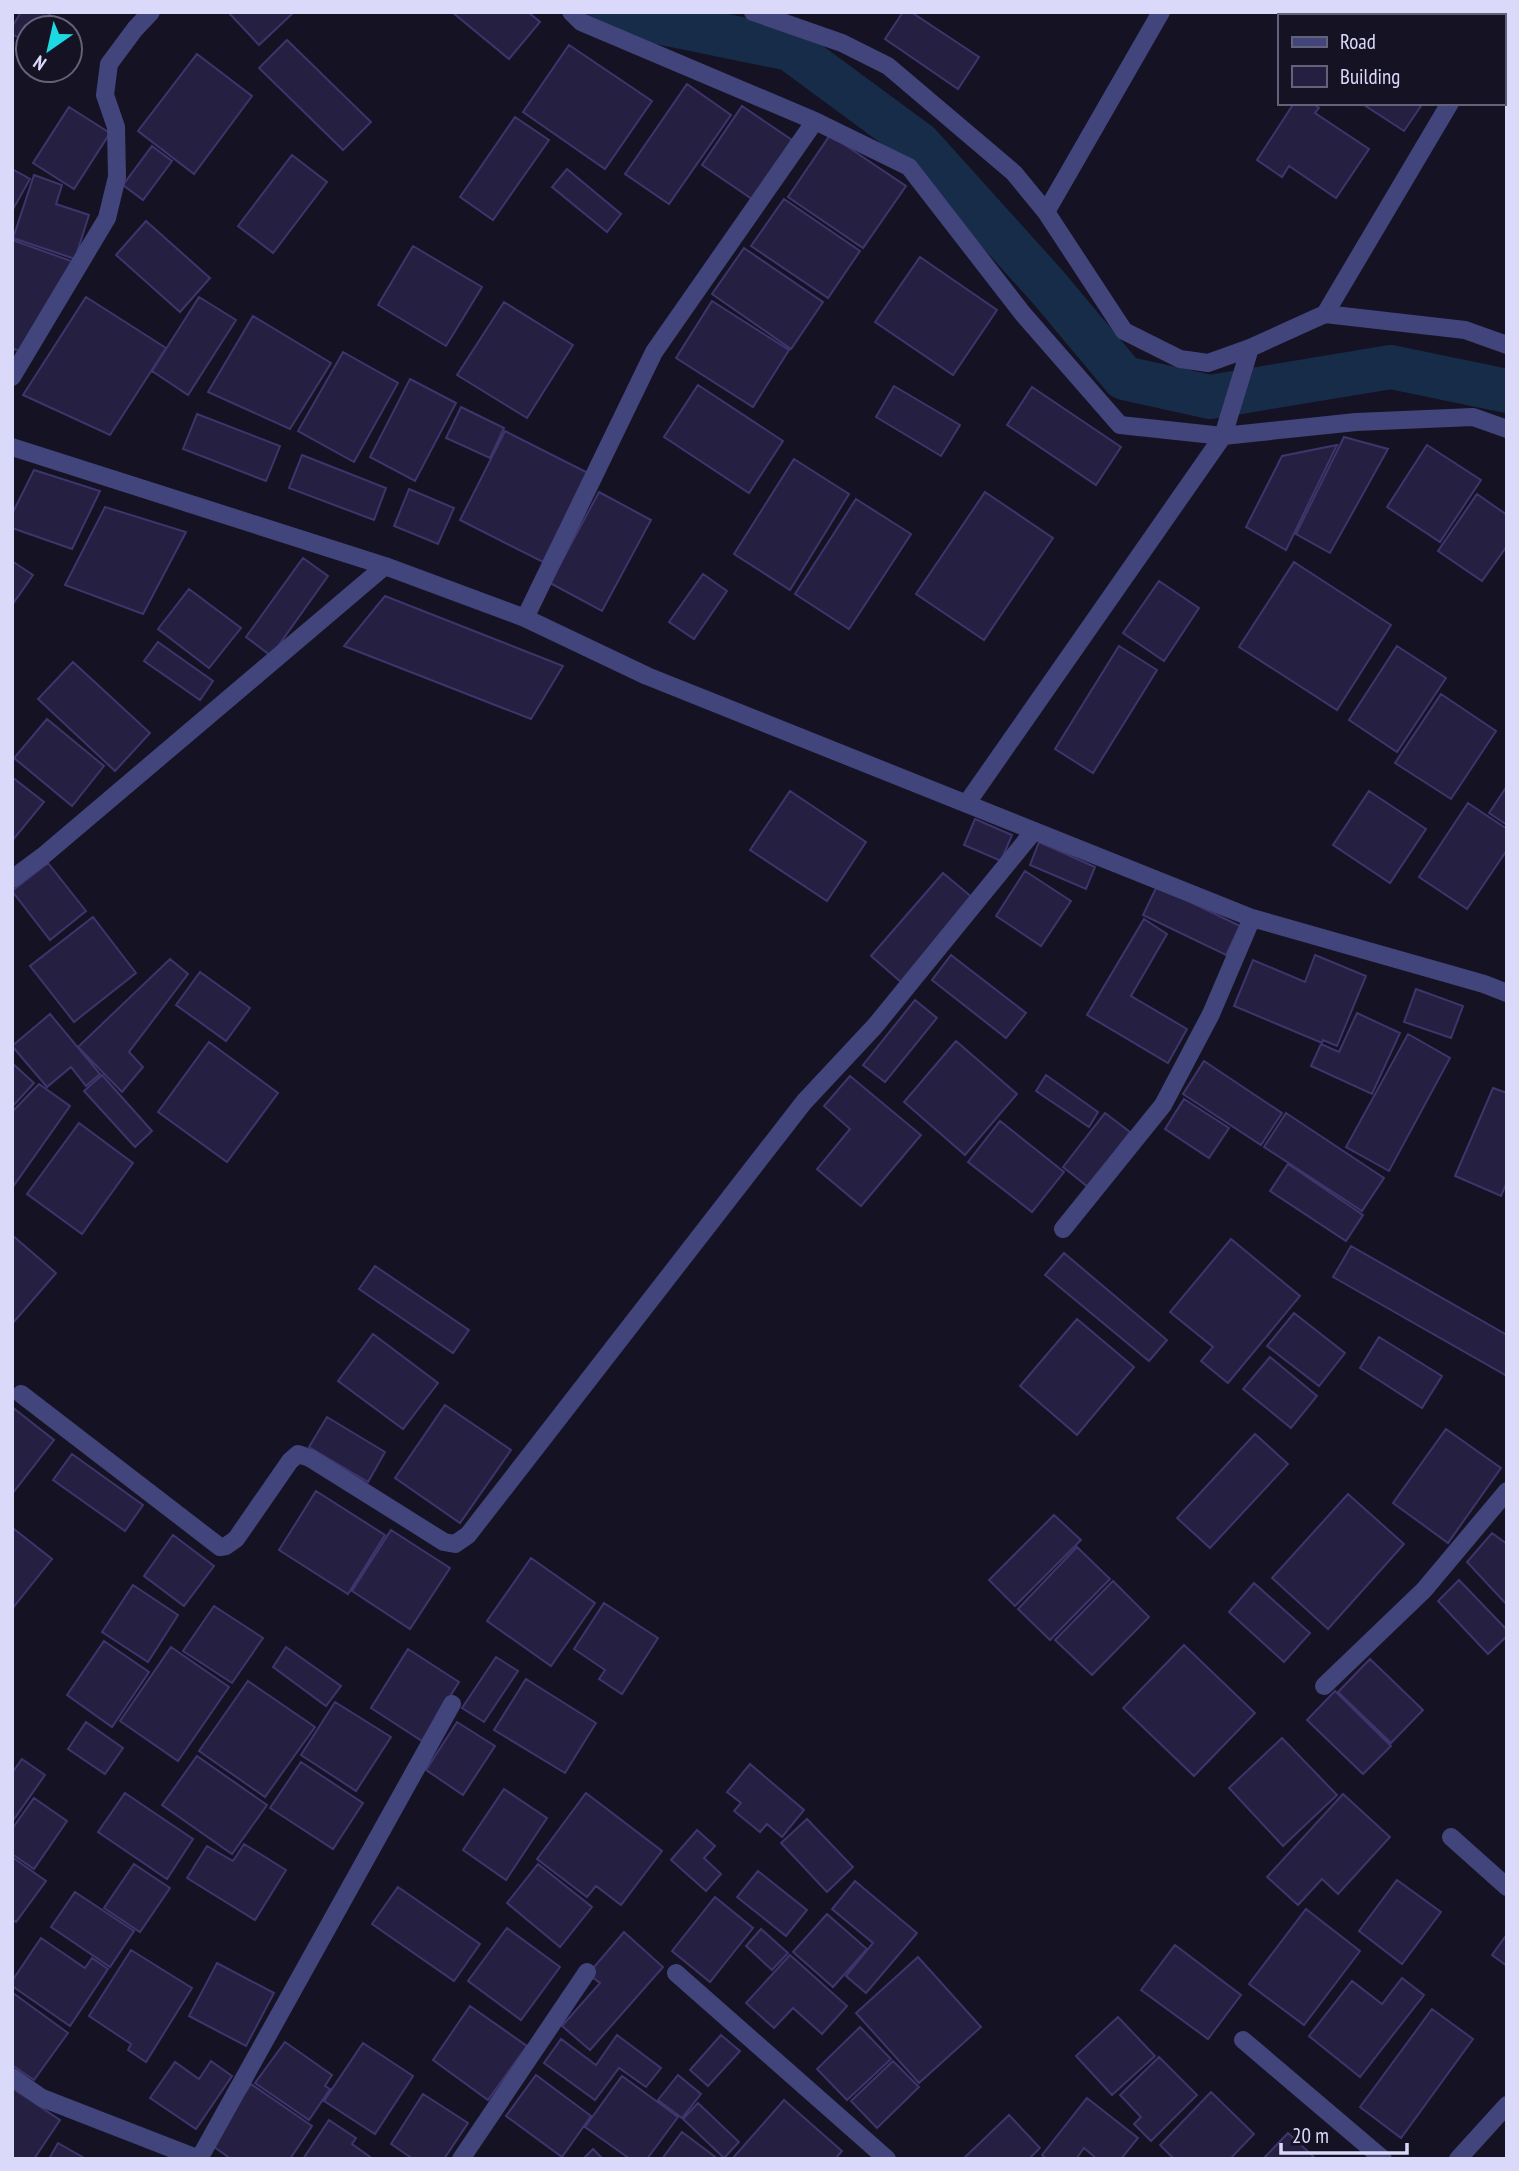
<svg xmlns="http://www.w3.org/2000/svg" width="1519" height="2171" font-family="'PT Sans Narrow',sans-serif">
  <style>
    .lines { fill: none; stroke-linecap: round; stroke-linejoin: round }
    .canal { stroke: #172c48; stroke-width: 44 }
    .building { fill: #252042; stroke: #3d356b; stroke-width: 2 }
    .minor { stroke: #42447c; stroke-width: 18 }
  </style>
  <rect width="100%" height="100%" fill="#141223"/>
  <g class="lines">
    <path class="canal" d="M609,12l181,37 129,95 128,142 77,92 86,19 181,-30 116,24"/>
  </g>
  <path class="building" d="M21,12h25l17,11 -3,5h-32v15l-16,-9v-7z
    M228,12h66l-35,33z
    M452,12h76l12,10 -31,37z
    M903,12h8l68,45 -21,32 -73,-50z
    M287,40l84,82 -28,28 -84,-82z
    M569,45l83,56 -47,68 -82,-57z
    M197,54l55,42 -58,78 -56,-43z
    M687,84l44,31 -62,89 -44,-30z
    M1294,103h18l7,5 -4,5 54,36 -33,49 -47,-32 -7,11 -25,-17z
    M1361,103h62l-19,28z
    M742,106l50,34 -40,59 -50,-34z
    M69,107l41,26 -36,56 -41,-26z
    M515,117l34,23 -56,80 -33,-23z
    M830,135l76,51 -43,62 -75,-51z
    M152,146l20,15 -29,39 -20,-15z
    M292,155l35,27 -54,71 -35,-27z
    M12,169l18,10 -18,32z
    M567,169l54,45 -14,18 -55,-45z
    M34,175l28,10 -6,19 33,11 -14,44 -62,-21z
    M784,199l76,52 -32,47 -77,-52z
    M146,221l64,57 -30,34 -64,-57z
    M12,240l62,22 -51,91 -11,-5z
    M413,246l69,41 -36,59 -68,-41z
    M744,248l79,54 -32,47 -79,-55z
    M920,257l77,53 -44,65 -78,-53z
    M86,297l80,51 -56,87 -87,-40z
    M199,297l37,23 -48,75 -36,-24z
    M712,301l77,49 -36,57 -77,-49z
    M504,302l69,43 -46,73 -70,-43z
    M253,316l78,47 -41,66 -82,-37z
    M343,352l55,31 -44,79 -56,-31z
    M410,379l46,24 -41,78 -45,-24z
    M698,385l85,56 -34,52 -85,-56z
    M894,386l66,39 -19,31 -65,-39z
    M1032,387l89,60 -25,38 -89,-60z
    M461,407l43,21 -14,30 -44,-20z
    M197,414l83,32 -14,35 -83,-32z
    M505,431l83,42 -45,89 -83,-42z
    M1344,437l44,12 -58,104 -34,-19z
    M1337,445l-51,105 -40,-23 36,-71z
    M1427,445l54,35 -41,62 -53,-35z
    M302,455l84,33 -12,32 -85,-32z
    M794,459l55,35 -59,96 -56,-36z
    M34,470l66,21 -28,58 -60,-21v-14z
    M409,489l45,19 -16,36 -44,-18z
    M599,492l52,28 -49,91 -52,-28z
    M985,492l68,46 -69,102 -68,-46z
    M1477,494l30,21v31l-25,35 -44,-30z
    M856,499l55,35 -62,95 -54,-35z
    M105,507l81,25 -43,82 -78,-29z
    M303,558l25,18 -57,80 -25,-19z
    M12,561l21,14 -21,30z
    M1294,562l97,63 -54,85 -98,-63z
    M703,574l24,17 -33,48 -25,-17z
    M1159,581l40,27 -35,53 -41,-28z
    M189,589l52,39 -32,40 -51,-39z
    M385,596l178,70 -32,53 -187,-73z
    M158,642l55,39 -13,19 -56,-39z
    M1119,646l38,24 -64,103 -38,-24z
    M1397,646l49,32 -49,74 -48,-32z
    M73,662l77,71 -35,38 -77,-72z
    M1441,694l55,37 -45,68 -56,-36z
    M47,719l57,47 -32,40 -58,-48z
    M12,777l32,25 -32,39z
    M1507,786v39l-18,-12z
    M790,791l76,51 -39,59 -77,-51z
    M1369,791l57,38 -36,54 -57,-38z
    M1468,803l39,26v21l-40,59 -48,-32z
    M975,819l37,16 -11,26 -37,-16z
    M1039,842l56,25 -9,22 -56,-24z
    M48,863l38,48 -36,29 -38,-49z
    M1025,871l46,30 -30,45 -45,-30z
    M943,873l30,25 -72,84 -30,-26z
    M1157,886l83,40 -14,29 -83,-40z
    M93,917l43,56 -62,49 -44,-56z
    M1144,919l23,15 -36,62 56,33 -19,34 -81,-48z
    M951,955l75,58 -20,25 -74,-58z
    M1315,955l51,21 -29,70 -14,-6 -1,3 -88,-37 19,-46 52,22z
    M170,959l18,15 -59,78 14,15 -21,25 -44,-45z
    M200,972l50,36 -24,33 -50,-36z
    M1416,989l47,17 -12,32 -47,-16z
    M915,1000l22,18 -52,64 -22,-17z
    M1357,1013l43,20 -28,61 -61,-28 10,-22 18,8z
    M50,1014l50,60 -14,12 -15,-19 -24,20 -35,-41z
    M1408,1034l42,24 -61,113 -43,-24z
    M956,1041l61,53 -52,61 -61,-53z
    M209,1042l69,51 -51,69 -69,-50z
    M1204,1061l78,52 -21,32 -78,-51z
    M12,1063l22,20 -22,24z
    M102,1075l50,56 -17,16 -51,-56z
    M1046,1075l52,37 -9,15 -53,-36z
    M850,1076l71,59 -60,71 -44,-37 33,-40 -26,-23z
    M39,1084l31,22 -58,82v-76z
    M1493,1088l14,5v89l-6,14 -46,-20z
    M1184,1099l45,29 -20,30 -44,-29z
    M1105,1113l25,19 -42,55 -25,-20z
    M1286,1113l98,65 -22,33 -98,-64z
    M1000,1121l64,51 -32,40 -64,-50z
    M79,1123l54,40 -51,71 -55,-40z
    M1288,1164l75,51 -17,26 -76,-50z
    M12,1235l44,38 -44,51z
    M1231,1239l69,57 -72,87 -27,-22 12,-14 -43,-35z
    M1351,1246l156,89v41l-174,-99z
    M1064,1253l103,87 -18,21 -104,-86z
    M375,1266l94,64 -16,23 -94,-64z
    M1294,1313l51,40 -26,33 -52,-40z
    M1077,1319l57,48 -57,68 -57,-49z
    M373,1334l65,49 -35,46 -65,-48z
    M1379,1337l63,39 -20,32 -62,-40z
    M1270,1357l47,39 -26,32 -48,-39z
    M445,1405l66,45 -51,73 -65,-45z
    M12,1407l42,33 -42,54z
    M327,1417l58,35 -17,30 -59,-35z
    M1446,1429l55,39 -53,75 -55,-40z
    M1255,1434l33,30 -78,84 -33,-30z
    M72,1454l71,51 -18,26 -72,-51z
    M316,1491l69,44 -37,59 -69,-44z
    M1348,1494l56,50 -76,85 -56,-51z
    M1054,1515l27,25 -66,66 -26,-26z
    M14,1529l38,30 -40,50v-78z
    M391,1530l59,38 -40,61 -58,-38z
    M1492,1533l15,11v61l-40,-43z
    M173,1535l41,31 -30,40 -40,-30z
    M1077,1547l33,32 -60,61 -32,-31z
    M531,1558l64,45 -44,63 -64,-45z
    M1459,1580l48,50v6l-19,18 -50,-53z
    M1113,1581l36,36 -57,58 -37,-35z
    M1254,1583l56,50 -26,29 -55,-50z
    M133,1585l45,30 -30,47 -46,-30z
    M604,1603l54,35 -36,56 -23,-15 6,-9 -31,-21z
    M214,1606l49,32 -31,45 -49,-32z
    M104,1641l45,31 -37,55 -45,-32z
    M1184,1645l71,68 -61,63 -71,-68z
    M171,1647l58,40 -51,74 -58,-40z
    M286,1647l55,39 -15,20 -53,-39z
    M408,1649l51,33 -37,59 -51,-33z
    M496,1657l22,14 -34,51 -22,-14z
    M1370,1659l53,51 -32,33 -53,-51z
    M526,1679l70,44 -31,50 -71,-43z
    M248,1681l67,46 -50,70 -66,-46z
    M1335,1691l56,55 -28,28 -56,-54z
    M335,1702l56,35 -35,54 -55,-36z
    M86,1722l37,26 -18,26 -37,-25z
    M457,1722l38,24 -32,49 -37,-25z
    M1282,1738l55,57 -54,51 -54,-58z
    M197,1756l70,49 -35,49 -70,-49z
    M22,1759l23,16 -33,47v-49z
    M301,1762l62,41 -30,46 -63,-41z
    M750,1764l54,46 -22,27 -15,-13 -7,8 -26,-21 7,-8 -14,-11z
    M504,1789l43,29 -41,62 -43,-30z
    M125,1793l68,46 -26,40 -69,-47z
    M586,1793l76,58 -41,54 -25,-19 -9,11 -50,-38z
    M1343,1794l47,43 -52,57 -16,-15 -24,26 -31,-28z
    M34,1798l33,23 -33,48 -22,-15v-25z
    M807,1819l46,48 -26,25 -46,-49z
    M697,1830l18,16 -11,12 17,16 -15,17 -35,-31z
    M244,1844l42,26 -31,50 -68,-42 20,-32 26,15z
    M12,1857l34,24 -30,41 -4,-3z
    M134,1864l36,24 -30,44 -36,-24z
    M538,1864l54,43 -32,40 -53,-44z
    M758,1871l49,39 -21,26 -49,-39z
    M1397,1880l44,32 -39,52 -43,-33z
    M855,1881l62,52 -51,60 -20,-17 27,-33 -41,-34z
    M398,1887l82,57 -26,37 -82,-57z
    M75,1892l59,39 -24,36 -59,-40z
    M715,1897l38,31 -43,54 -38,-31z
    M1306,1909l54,42 -56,74 -55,-41z
    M827,1914l40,35 -34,38 -40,-35z
    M507,1928l53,39 -39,53 -53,-39z
    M761,1929l27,24 -16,17 -26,-24z
    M624,1932l39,35 -73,83 -28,-24 38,-43 -12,-9z
    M1507,1934v32l-15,-11z
    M41,1938l44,30 7,-10 16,11 -38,57 -58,-40v-5z
    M1175,1945l66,50 -33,44 -67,-49z
    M131,1950l61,38 -46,74 -18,-12 3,-6 -42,-28z
    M790,1955l57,51 -25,28 -29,-26 -19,20 -28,-25z
    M918,1957l63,70 -62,56 -63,-70z
    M217,1963l57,30 -28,53 -57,-30z
    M1402,1978l22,17 -64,82 -51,-41 43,-55 30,23z
    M13,1993l55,40 -34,47 -22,-15z
    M470,2006l57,40 -39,54 -55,-40z
    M1432,2009l41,30 -72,99 -41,-31z
    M1118,2017l37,39 -43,39 -36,-39z
    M860,2027l31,32 -44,41 -30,-31z
    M617,2035l44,33 -15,19 -27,-19 -24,32 -51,-37 17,-24 35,26z
    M721,2035l19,16 -32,35 -18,-16z
    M285,2042l47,33 -7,11 5,3 -21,31 -54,-37z
    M363,2043l50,33 -38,58 -51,-33z
    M1159,2057l38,38 -46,46 -17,-17 7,-7 -21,-22z
    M211,2061l21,15 -36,53 -46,-31 25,-36 24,17z
    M893,2061l26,26 -42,41 -26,-27z
    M536,2075l55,41 -29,41 -56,-41z
    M678,2075l23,19 -19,24 -24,-18z
    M622,2076l56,41 -31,42h-17l-45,-32z
    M251,2084l61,42 -22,33h-59l-21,-15z
    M12,2088l48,32 -26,39h-22z
    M1211,2092l43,42 -24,25h-56l-14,-14z
    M423,2094l45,29 -24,36h-31l-22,-15z
    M1087,2098l51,40 -17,21h-24l-13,-11 -8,11h-29l-5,-4z
    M784,2100l58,51 -7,8h-103z
    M698,2103l41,39 -15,16 -41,-39z
    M1009,2115l31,33 -11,11h-66z
    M329,2120l27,18 -4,6 21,15h-70z
    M682,2132l36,27h-56z
    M1288,2133l28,26h-53z
    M58,2143l28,16h-37z
    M593,2149l10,10h-20z"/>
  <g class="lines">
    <path class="minor" d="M571,12l10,10 234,99 94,46 114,147 97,111 103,11 133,-14 117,-5 34,12
      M753,12l89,31 46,23 126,107 32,39 78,119 56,28 28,4 42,-15 75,-34 140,16 42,15
      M1502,16l2,-4
      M1046,212l115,-200
      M1325,314l125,-211
      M12,377l95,-159 10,-41 -1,-50 -11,-32 4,-31 26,-35 16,-17
      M12,447l373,119 140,52 122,58 605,242 232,66 23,9
      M525,618l129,-266 161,-231
      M967,803l256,-367 27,-88
      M12,879l31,-23 342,-290
      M1063,1229l100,-124 48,-91 41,-96
      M21,1394l199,153 6,-1 10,-7 54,-78 8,-7 12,4 134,84 11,2 13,-9 336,-433 71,-76 159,-195
      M1324,1686l100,-96 83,-99
      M1451,1837l56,50
      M676,1973l211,186
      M1243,2040l140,119
      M12,2077l30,21 157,61
      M199,2159l253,-455
      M461,2159l126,-187
      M1458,2159l49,-54"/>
  </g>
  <rect width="1519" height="2171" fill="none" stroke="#dbd9fa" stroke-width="28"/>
  <rect x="1278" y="14" width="228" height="91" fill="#141223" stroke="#646279" stroke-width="2"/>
  <rect x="1292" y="37" width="35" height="10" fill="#42447c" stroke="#646279" stroke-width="2"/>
  <text x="1340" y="49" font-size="21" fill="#dbd9fa">Road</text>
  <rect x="1292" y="66" width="35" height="21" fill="#252042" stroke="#646279" stroke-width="2"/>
  <text x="1340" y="84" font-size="21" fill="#dbd9fa">Building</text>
  <g transform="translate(49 49) rotate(214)"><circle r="33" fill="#141223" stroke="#646279" stroke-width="2"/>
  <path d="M0-5L12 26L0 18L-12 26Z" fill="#1dd9e2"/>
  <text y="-10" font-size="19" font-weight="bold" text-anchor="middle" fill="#dbd9fa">N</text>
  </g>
  <path d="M1281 2143v10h126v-10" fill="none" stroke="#dbd9fa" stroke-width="3.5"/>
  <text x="1292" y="2143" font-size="21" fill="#dbd9fa" stroke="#141223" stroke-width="5" paint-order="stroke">20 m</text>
</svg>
